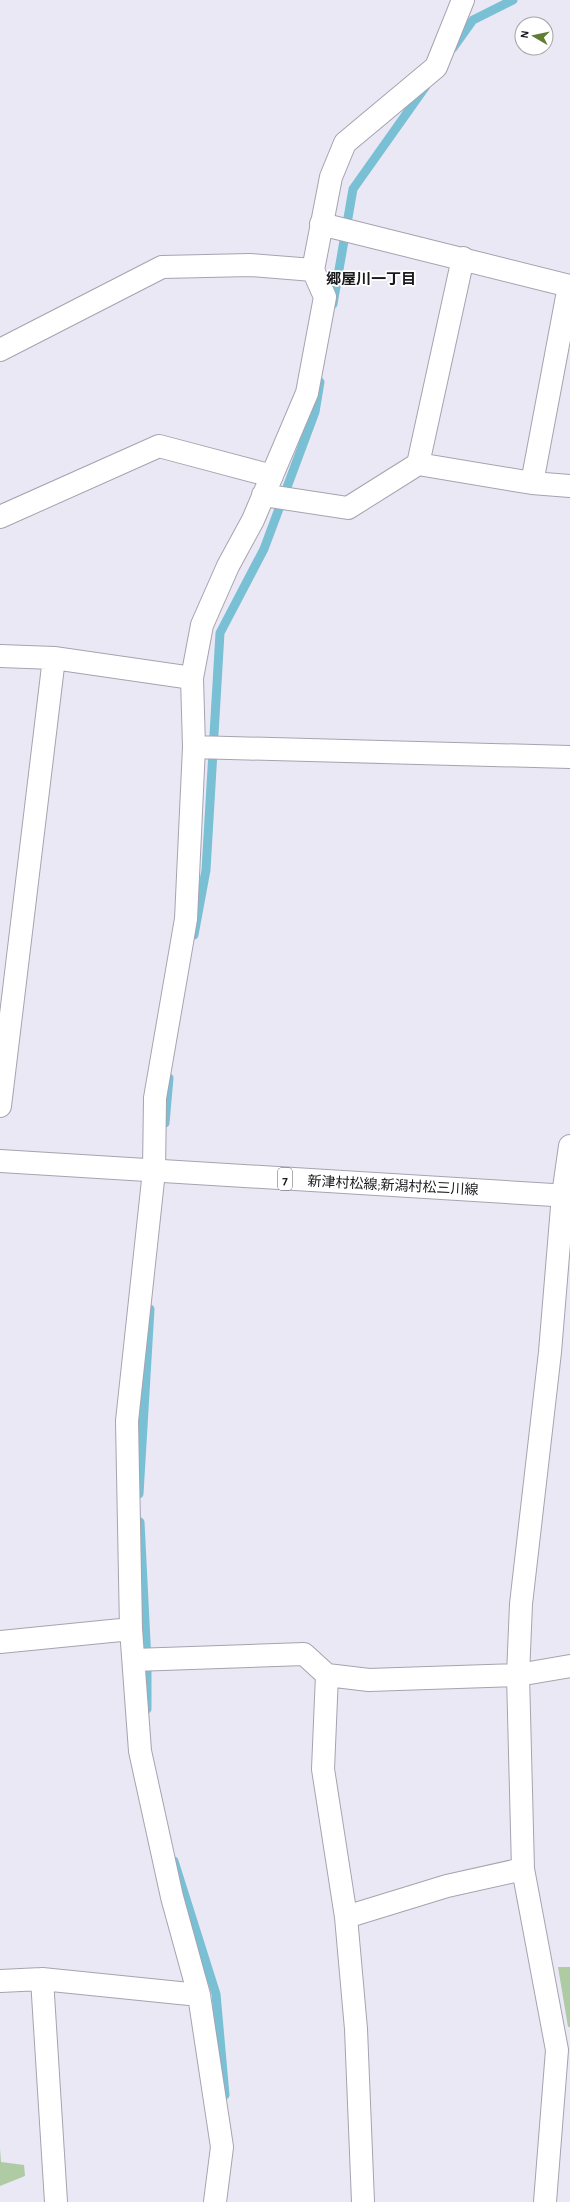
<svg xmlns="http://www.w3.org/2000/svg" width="570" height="2202" font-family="'Alegreya Sans','Noto Sans JP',sans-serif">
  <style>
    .green { fill: #aecba4 }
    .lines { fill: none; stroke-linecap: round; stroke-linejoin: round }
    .stream { stroke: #7ac0d5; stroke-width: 9 }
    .minor-casing { stroke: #a6a3af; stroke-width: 24 }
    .primary-casing { stroke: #a6a3af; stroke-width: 24 }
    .minor { stroke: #fff; stroke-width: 22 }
    .primary { stroke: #fff; stroke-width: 22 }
    .labels { text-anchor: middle; stroke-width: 3.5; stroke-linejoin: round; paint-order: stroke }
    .shield { fill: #fff; stroke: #5f5e61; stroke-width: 1 }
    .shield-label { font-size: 13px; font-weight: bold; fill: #1a191d }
    .street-label { font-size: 14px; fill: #1a191d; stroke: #fff }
    .neighbourhood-label { font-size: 15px; font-weight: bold; fill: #1a191d; stroke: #fff }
  </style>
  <rect width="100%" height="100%" fill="#ebe8f5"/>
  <path class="green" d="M558,1967h12v60h-2z
    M0,2148l1,14 23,3 1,11 -25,10z"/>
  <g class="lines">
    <path class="stream" d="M453,48l20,-28 40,-20
      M333,304l20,-115 73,-103
      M194,935l12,-65 14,-237 44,-84 51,-137 5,-30
      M165,1123l4,-45
      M139,1494l11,-185
      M140,1522l7,139v48
      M174,1861l42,133 9,101"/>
    <defs>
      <path id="minor" d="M321,224l249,62
        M0,350l162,-83 88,-2 63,5
        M418,464l45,-206
        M532,483l37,-197
        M263,495l85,13 70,-44 114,19 38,3
        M0,517l159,-71 113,30
        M0,656l54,2 138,20
        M194,747l376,10
        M0,1106l54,-448
        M0,1642l131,-13
        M134,1660l170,-6 23,21 42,5 149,-5 52,-9
        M327,1675l-4,94 23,148 10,112 7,173
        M346,1917l101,-31 76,-17
        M42,1979l14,223
        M0,1981l42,-2 157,16
        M215,2202l7,-55 -23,-152 -27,-98 -32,-146 -9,-122 -4,-208 27,-250 1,-73 31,-179 8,-172 -2,-69 10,-53 26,-59 25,-46 54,-127 18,-96 -12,-27 18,-93 14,-34 91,-76 27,-67
        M545,2202l12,-152 -34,-181 -5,-194 3,-71 29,-252 13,-157 7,-49"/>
      <path id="primary" d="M0,1161l570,35"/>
    </defs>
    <use href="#minor" class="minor-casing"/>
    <use href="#primary" class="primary-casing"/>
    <use href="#minor" class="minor"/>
    <use href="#primary" class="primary"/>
  </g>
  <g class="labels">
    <rect class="shield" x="278" y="1168" width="14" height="22" rx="3"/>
    <g class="shield-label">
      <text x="285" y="1184">7</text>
    </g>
    <g class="street-label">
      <text transform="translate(393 1185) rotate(3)" y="5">新津村松線;新潟村松三川線</text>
    </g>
    <g class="neighbourhood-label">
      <text x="371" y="284">郷屋川一丁目</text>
    </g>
  </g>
  <g transform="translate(534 36) rotate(279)"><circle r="19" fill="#ffffff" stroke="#a3a3a5"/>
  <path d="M0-3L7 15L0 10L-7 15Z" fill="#607d31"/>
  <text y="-6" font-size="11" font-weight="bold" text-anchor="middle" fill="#1a191d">N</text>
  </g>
</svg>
